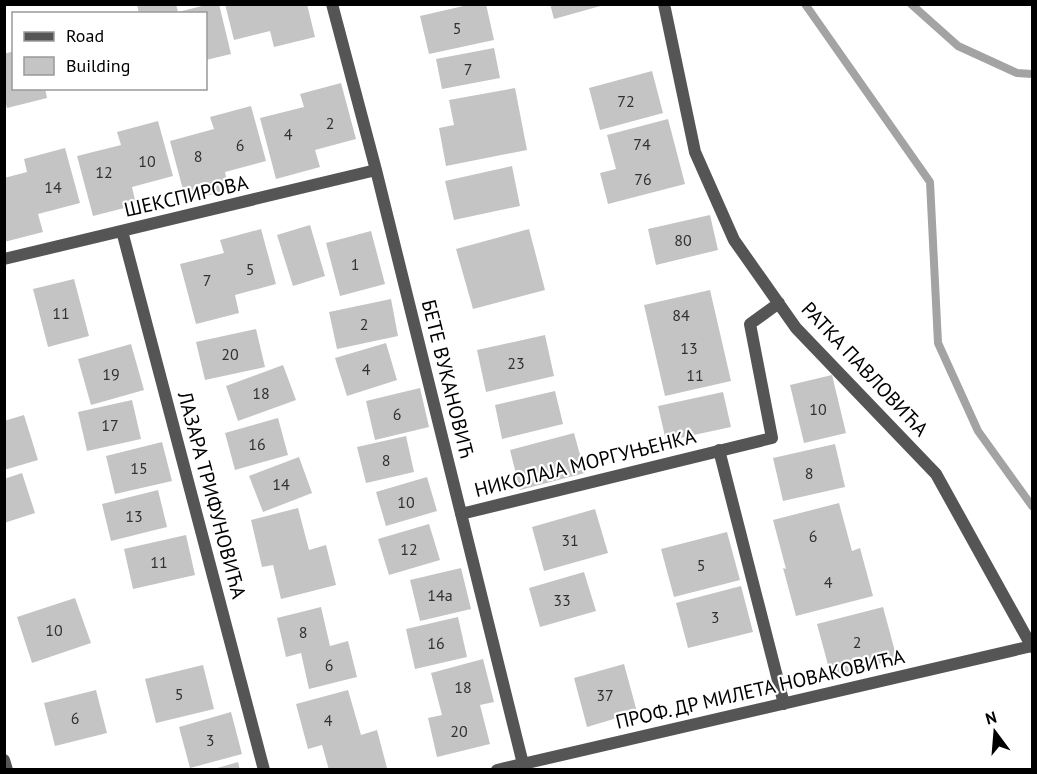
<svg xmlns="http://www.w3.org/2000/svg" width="1037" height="774" font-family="'PT Sans',sans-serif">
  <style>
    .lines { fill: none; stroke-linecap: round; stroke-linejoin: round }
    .stream { stroke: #a3a3a3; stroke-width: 8 }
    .building { fill: #c4c4c4 }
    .minor { stroke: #555; stroke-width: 12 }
    .labels { text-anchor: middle; stroke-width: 4.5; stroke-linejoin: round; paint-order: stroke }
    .number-label { font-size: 16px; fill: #313131 }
    .street-label { font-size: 20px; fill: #000; stroke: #fff }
  </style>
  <rect width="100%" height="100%" fill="#fff"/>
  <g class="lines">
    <path class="stream" d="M805,4l125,178 8,161 40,88 54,75
      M911,4l47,42 59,27 15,1"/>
  </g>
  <path class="building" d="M137,4h39l2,8 32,-8h9l12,50 -25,6v-46h-67z
    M225,4h82l8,33 -41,10 -4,-16 -36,9z
    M472,4h14l8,36 -65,14 -9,-38z
    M550,4h54v1l-50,14z
    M494,48l6,30 -58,11 -6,-30z
    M14,51v37h31l2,10 -40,10 -3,-10v-44z
    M652,71l11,42 -63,17 -11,-42z
    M341,83l15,56 -41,11 5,17 -44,12 -16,-61 44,-11 -4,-13z
    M515,88l12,62 -81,16 -7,-38 15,-3 -5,-25z
    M251,106l15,55 -41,11 4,18 -43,11 -16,-60 44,-12 -4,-12z
    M668,119l17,65 -77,20 -8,-31 16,-4 -9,-34z
    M158,121l15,55 -41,11 4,18 -43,11 -16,-60 44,-11 -4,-13z
    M65,148l15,55 -42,11 5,18 -39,10v-64l23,-6 -3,-13z
    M512,166l8,40 -66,14 -9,-39z
    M710,215l8,35 -62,15 -8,-36z
    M310,225l15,51 -32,10 -16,-51z
    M261,229l15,55 -41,11 4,18 -43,11 -16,-60 44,-11 -4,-13z
    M529,229l16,61 -72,19 -17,-60z
    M371,231l14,53 -45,12 -14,-53z
    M74,279l15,57 -41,11 -15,-58z
    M710,290l21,91 -66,15 -21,-91z
    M391,299l7,37 -61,13 -8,-37z
    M256,329l9,38 -60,13 -9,-38z
    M545,335l9,41 -68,16 -9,-42z
    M386,343l11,37 -50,16 -12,-38z
    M131,344l13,46 -53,15 -13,-46z
    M283,365l13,35 -58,21 -12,-35z
    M832,375l14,58 -42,10 -14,-58z
    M420,388l9,39 -54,13 -9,-39z
    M555,391l8,33 -61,15 -7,-34z
    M723,392l8,35 -65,14 -8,-35z
    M132,400l9,39 -54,12 -9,-39z
    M24,415l14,45 -34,10v-49z
    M278,418l10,37 -53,15 -10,-37z
    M574,433l11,40 -65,17 -10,-40z
    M406,436l8,36 -48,11 -9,-36z
    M162,442l10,39 -57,13 -9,-38z
    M835,444l10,43 -62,14 -10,-43z
    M299,457l13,36 -49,19 -14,-36z
    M22,473l13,40 -31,10v-44z
    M427,477l10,34 -51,15 -10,-34z
    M158,490l9,37 -56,14 -9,-37z
    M839,503l13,48 8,-3 13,48 -77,20 -13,-48 3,1 -13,-49z
    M298,508l11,42 17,-5 10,40 -55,14 -8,-34 -11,2 -11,-47z
    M595,509l13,44 -64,18 -12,-44z
    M429,524l11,36 -51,15 -11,-36z
    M727,532l13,48 -66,17 -13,-48z
    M186,535l9,40 -62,14 -9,-40z
    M461,568l10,41 -51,12 -10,-41z
    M584,572l12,39 -56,16 -11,-39z
    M741,586l12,46 -65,16 -12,-45z
    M75,598l16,45 -59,20 -15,-46z
    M321,607l9,39 18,-5 9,36 -48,12 -8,-36 -15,4 -9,-39z
    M883,607l14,52 -66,17 -14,-52z
    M458,617l9,40 -52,12 -9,-40z
    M483,659l11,43 -14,3 10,39 -53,13 -9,-39 14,-3 -11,-42z
    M624,664l13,48 -50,15 -13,-49z
    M203,665l11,44 -58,14 -11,-44z
    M96,690l11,43 -52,13 -11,-43z
    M348,690l13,45 16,-5 10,38 -6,2h-52l-7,-25 -14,4 -12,-45z
    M231,712l11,42 -52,14 -11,-41z
    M238,762l2,8h-26v-1z"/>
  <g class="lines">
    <path class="minor" d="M332,4l44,166 147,594
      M664,4l31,148 39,88 62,88 140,146 96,173
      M122,231l142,539
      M4,259l372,-89
      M719,450l65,254
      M461,514l311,-76 -22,-114 29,-21
      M4,760l3,10
      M497,770l535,-124"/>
  </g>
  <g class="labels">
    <g class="number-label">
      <text x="457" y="34">5</text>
      <text x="468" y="75">7</text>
      <text x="626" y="107">72</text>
      <text x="330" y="129">2</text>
      <text x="288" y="140">4</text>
      <text x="642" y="150">74</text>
      <text x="240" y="151">6</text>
      <text x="198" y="162">8</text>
      <text x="147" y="167">10</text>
      <text x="104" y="178">12</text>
      <text x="643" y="185">76</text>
      <text x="53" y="193">14</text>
      <text x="683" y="246">80</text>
      <text x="355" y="270">1</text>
      <text x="250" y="275">5</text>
      <text x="207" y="286">7</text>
      <text x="61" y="319">11</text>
      <text x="681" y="321">84</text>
      <text x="364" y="330">2</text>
      <text x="689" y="354">13</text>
      <text x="230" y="360">20</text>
      <text x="516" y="369">23</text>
      <text x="366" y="375">4</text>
      <text x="111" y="380">19</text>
      <text x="695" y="381">11</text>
      <text x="261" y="399">18</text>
      <text x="818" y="415">10</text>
      <text x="397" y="420">6</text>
      <text x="110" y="431">17</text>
      <text x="257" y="450">16</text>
      <text x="386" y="466">8</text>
      <text x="139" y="474">15</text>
      <text x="809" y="479">8</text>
      <text x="281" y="490">14</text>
      <text x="406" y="508">10</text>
      <text x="134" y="522">13</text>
      <text x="813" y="542">6</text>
      <text x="570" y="546">31</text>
      <text x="409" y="555">12</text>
      <text x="159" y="568">11</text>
      <text x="701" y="571">5</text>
      <text x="828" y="588">4</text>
      <text x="440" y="601">14a</text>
      <text x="562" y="606">33</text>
      <text x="715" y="623">3</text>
      <text x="54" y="636">10</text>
      <text x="303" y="638">8</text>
      <text x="857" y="648">2</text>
      <text x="436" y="649">16</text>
      <text x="329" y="671">6</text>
      <text x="463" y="693">18</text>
      <text x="179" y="700">5</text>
      <text x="605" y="701">37</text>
      <text x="75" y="724">6</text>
      <text x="328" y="726">4</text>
      <text x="459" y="737">20</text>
      <text x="210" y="746">3</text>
    </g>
    <g class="street-label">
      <text transform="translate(186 196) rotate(-13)" y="7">ШЕКСПИРОВА</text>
      <text transform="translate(865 369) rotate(47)" y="7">РАТКА ПАВЛОВИЋА</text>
      <text transform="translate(448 379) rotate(76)" y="7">БЕТЕ ВУКАНОВИЋ</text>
      <text transform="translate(585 463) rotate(-14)" y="7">НИКОЛАЈА МОРГУЊЕНКА</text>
      <text transform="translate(212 495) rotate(75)" y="7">ЛАЗАРА ТРИФУНОВИЋА</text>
      <text transform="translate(760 689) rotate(-13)" y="7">ПРОФ. ДР МИЛЕТА НОВАКОВИЋА</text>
    </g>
  </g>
  <rect width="1037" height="774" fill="none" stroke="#000000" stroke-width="12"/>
  <rect x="12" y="12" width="195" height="78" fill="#ffffff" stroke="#999999" stroke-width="1.5"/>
  <rect x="24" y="32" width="30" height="9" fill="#555555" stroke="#999999" stroke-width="1.5"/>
  <text x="66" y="42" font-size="18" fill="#000000">Road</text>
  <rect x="24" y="57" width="30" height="18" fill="#c4c4c4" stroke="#999999" stroke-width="1.5"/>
  <text x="66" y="72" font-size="18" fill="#000000">Building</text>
  <g transform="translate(995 732) rotate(344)" stroke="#ffffff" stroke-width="4.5" paint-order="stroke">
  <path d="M0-4.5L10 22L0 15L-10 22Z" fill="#000000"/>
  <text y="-9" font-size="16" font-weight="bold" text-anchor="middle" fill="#000000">N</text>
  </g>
</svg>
